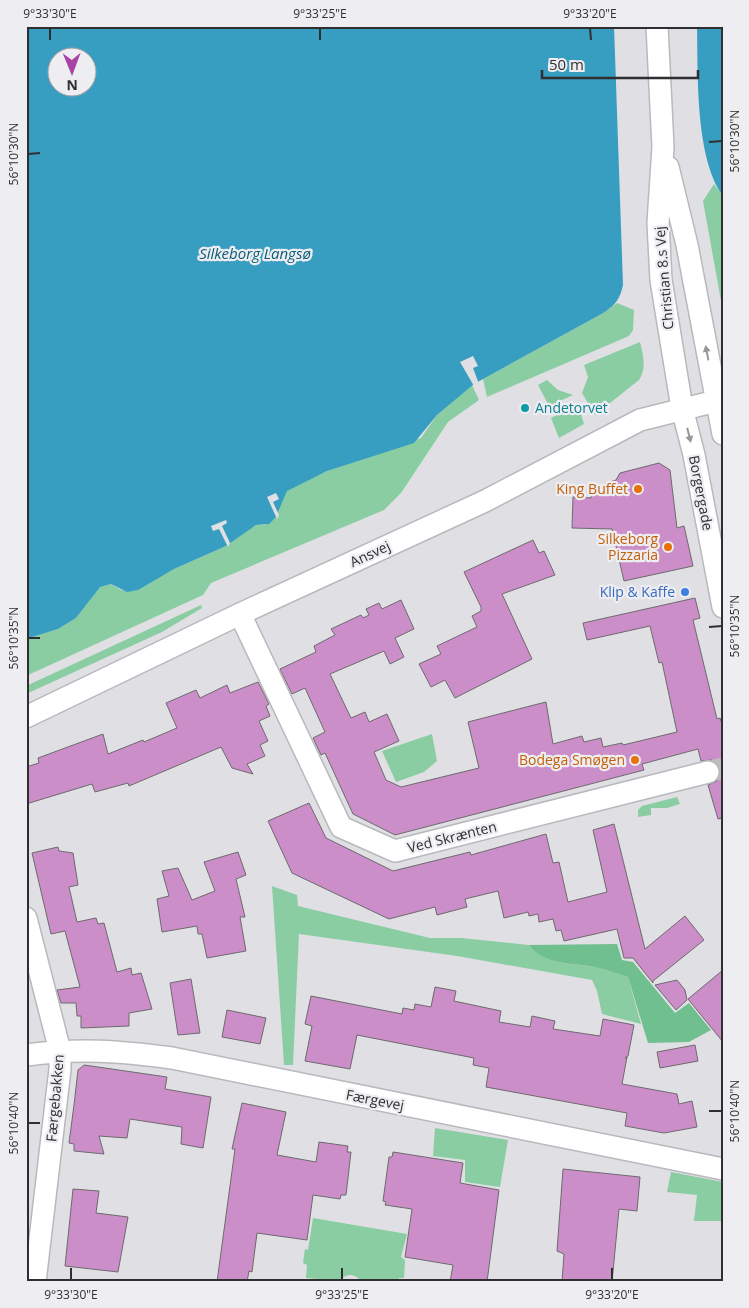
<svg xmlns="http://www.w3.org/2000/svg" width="749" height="1308" font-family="'Open Sans',sans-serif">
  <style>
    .green { fill: #8acda3 }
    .forest { fill: #70bf8f }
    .water { fill: #379dc1; fill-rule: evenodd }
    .pier { fill: #e0e0e4 }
    .building { fill: #cb8ec8; stroke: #6d6a6d }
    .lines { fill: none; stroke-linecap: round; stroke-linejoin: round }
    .minor-tunnel { stroke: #bdbdc0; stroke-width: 21; stroke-dasharray: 21 11; stroke-linecap: butt }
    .minor-casing { stroke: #b9b9bd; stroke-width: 24 }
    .minor { stroke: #fff; stroke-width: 21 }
    .oneway { fill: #979798 }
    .ticks { fill: none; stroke: #2f2f30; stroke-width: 2 }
    .culture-dot { fill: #0f9aa8; stroke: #ededf2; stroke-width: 2 }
    .food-dot { fill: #e8710a; stroke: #ededf2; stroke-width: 2 }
    .shop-dot { fill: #3f7fe0; stroke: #ededf2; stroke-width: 2 }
    .labels { text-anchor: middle; stroke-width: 4.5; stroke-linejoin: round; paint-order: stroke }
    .street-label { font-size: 14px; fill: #2f2f30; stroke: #ededf2 }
    .culture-label { font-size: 14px; fill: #0d838f; stroke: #ededf2; text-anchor: start }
    .food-label { font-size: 14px; fill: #c56008; stroke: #ededf2; text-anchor: end }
    .shop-label { font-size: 14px; fill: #366cbe; stroke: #ededf2; text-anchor: end }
    .water-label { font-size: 15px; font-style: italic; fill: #085c75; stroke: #ededf2 }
    .neatline { fill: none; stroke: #2f2f30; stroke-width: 2 }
    .ticks-label { font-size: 12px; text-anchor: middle; fill: #2f2f30 }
  </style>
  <rect width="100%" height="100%" fill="#e0e0e4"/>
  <path class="green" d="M714,184l9,12v116l-20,-111z
    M617,303l17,7 -1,20 -4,6 -142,61 -4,-18 122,-67z
    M640,342c3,13 7,26 -1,38l-44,35 -13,-22 6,-16 -4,-12z
    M547,380l11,10 15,5 -24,11 -11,-21z
    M472,385l7,15 -31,22 -47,71 -17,17 -173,73 -8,12 -177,81v-37l32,-10 18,-11 23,-31 12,-3 10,6 13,1 40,-22 52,-23 24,-18 7,-3h8l11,-8 11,-27 40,-19 94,-33 16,-23z
    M578,404l6,20 -25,14 -8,-20z
    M201,605l1,3 -40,24 -136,62v-8z
    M432,734l5,27 -13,11 -28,10 -14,-31z
    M677,797l3,7 -13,4h-16v7l-13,2v-7l4,-4z
    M272,886l25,9 1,11 132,32h31l68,7c15,21 42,17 65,22 11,2 23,7 34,10l13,47 -39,-10 -5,-23 -5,-11 -135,-24 -158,-22 -6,131h-9z
    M435,1128l73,12 -8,47 -35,-5v-22l-32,-4z
    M671,1172l52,10v39h-29l3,-26 -30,-3z
    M313,1218l94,16 -6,23 4,3 -1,18h-5l-1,4c-10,0 -20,1 -30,0 -14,-2 -13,-14 -30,-1l-32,-3 1,-13 -4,-2 2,-14 3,1z"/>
  <path class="forest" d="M617,944l5,16 11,2 42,51 14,-10 22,27 -22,12 -41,1 -20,-66c-11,-3 -23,-8 -34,-10 -23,-5 -50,-1 -65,-22z"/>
  <path class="water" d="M26,26h588l9,259c-3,14 -7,19 -18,27l-131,72 -37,31 -23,28 -87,28 -40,20 -11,26 -7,7 -13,1 -30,21 -52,23 -36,21 -11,2 -16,-8 -11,3 -24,31 -18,11 -32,10zM58,58h30v30h-30z
    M697,26h26v170c-28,-38 -25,-122 -26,-170z"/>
  <path class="pier" d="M473,356l5,10 -5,2 6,16 -5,2 -14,-24z
    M276,493l3,6 -6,3 6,13 -2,4 -10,-22z
    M226,520l1,3 -5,3 8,17 -2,4 -9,-18 -6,2 -2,-5z"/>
  <path class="building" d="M659,463l11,7 7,58 7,-2 9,40 -69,15 -12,-52 -40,-1 1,-31 18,1v-8l15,-4 -1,-2 11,-4 4,-7z
    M533,540l6,13 5,-2 11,24 -53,19 30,65 -77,39 -10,-18 -14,7 -12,-23 22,-10 -4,-8 40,-19 -5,-11 9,-5v-4l-17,-35z
    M695,598l5,20 -7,2 24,99 3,-1 3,9v91l-5,1 -10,-34 9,-4 3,-13 -8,-8 -11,1 -3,-12 -56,15 2,6 -249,65 -42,-21 -28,-61 -4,2 -8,-17 12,-6 -20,-44 -13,6 -12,-25 36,-17 -2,-6 21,-11 -4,-6 30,-14 2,3 6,-3 -3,-6 13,-6 3,6 19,-9 13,29 -19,9 9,19 -14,7 -6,-13 -54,23 21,44 14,-6 4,10 18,-8 12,27 -25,11 12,28 15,7 78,-19 -11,-46 70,-18 8,-2 7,42 29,-8 2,6 17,-4 2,9 19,-4 1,2 54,-13 -15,-70 -3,1 -9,-37 -63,14 -4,-17z
    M258,682l11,22 -3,2 4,10 -11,5 9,20 -8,4 5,11 -18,8 6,10 -21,-6 -11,-21 -92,39 -1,-3 -33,9 -3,-8 -66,20v-37l13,-4 -1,-5 65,-24 5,20 35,-14 1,2 33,-14 -11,-25 30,-13 4,8 27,-13 3,8z
    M309,803l17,35 67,33 77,-19 1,3 75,-21 7,29 6,-1 9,40 39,-10 -14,-62 21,-6 31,125 40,-33 19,24 -51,41v2l-20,-25h-9l-7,-29 -53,12 -3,-11 -5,1 -3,-12 -14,3 -1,-8 -9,2 -1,-4 -24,6 -6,-27 -33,8 2,8 -30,8 -2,-8 -46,12 -97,-46 -24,-52z
    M58,847l1,4 14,2 5,32 -9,2 8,35 19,-4 2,6 6,-1 13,49 14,-4 1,7 9,-2 11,36 -23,4v13l-48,2v-12h-4l-1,-13h-15l-4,-13 23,-3 -15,-56 -14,3 -19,-81z
    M238,852l8,23 -10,4 9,38h-5l6,34 -39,7 -5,-24h-4l-1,-8 -35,6 -5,-33 12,-3 -7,-25 16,-3 14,32 23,-9 -11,-29z
    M723,970v72l-35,-43z
    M191,979l9,54 -22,2 -8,-52z
    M677,980l8,10 2,10 -11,10 -21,-25z
    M435,987l21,4 -2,10 47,10 -2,11 31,5 2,-11 23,5 -2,8 47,7 3,-17 31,6 -6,31 -3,2 2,-1 -5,27 55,10 2,10 13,-3 5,26 -33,6 -39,-7 2,-13 -141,-26 3,-19 -16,-3 1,-7 -117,-23 -7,34 -45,-8 7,-35 -7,-2 6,-28 91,18 1,-6 11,2 1,-6 16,3z
    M227,1010l39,8 -6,26 -38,-7z
    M695,1045l3,16 -38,7 -3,-16z
    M84,1065l83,12 -2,12 46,8 -8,51 -22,-4 1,-17 -52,-8 -3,19 -28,-2 5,18 -30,-3v-7l-5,-1 5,-38 4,-35z
    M242,1103l44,9 -9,43 39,7 3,-20 29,4 -1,6h4l-5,43h-5l-1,4 -27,-4 -6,45 -50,-7 -5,39 -3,-1 -2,11h-30l18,-133h-3z
    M393,1152l70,11 -3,20 39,7 -12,92h-37l3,-17 -48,-8 7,-48 -27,-4 1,-3 -3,-1 6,-44h3z
    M563,1169l77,8 -3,34 -18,-2 -7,73h-50l2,-28 -7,-3z
    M73,1189l26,2 -3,22 32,4 -10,55 -53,-6z"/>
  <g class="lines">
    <path class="minor-tunnel" d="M708,772l15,-4"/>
    <defs>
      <path id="minor" d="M657,26l6,121 -5,76 3,57 21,128 12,47 29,152
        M668,167l19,78 36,189
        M240,614l101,213 54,24 313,-79
        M26,717l214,-103 245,-113 155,-81 76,-19
        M26,918l34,133v18l-25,213
        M26,1055c54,-7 93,-4 146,3l551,111"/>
    </defs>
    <use href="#minor" class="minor-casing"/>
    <use href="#minor" class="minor"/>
  </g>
  <defs><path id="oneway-solid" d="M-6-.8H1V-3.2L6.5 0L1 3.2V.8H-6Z" transform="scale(1.25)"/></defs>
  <g class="oneway">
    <use href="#oneway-solid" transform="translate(707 353) rotate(-101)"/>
    <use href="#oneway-solid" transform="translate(689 435) rotate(76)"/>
  </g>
  <path class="ticks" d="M50,28v12M320,28v12M590,28l1,12M709,142l13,-1M28,154l12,-1M709,627l13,-1M28,638h12M709,1111h13M28,1123h12M71,1268v12M342,1268v12M612,1268v12"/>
  <circle class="culture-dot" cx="525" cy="408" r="5"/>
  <g class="food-dot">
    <circle cx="638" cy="489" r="5"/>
    <circle cx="668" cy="547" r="5"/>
    <circle cx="635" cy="760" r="5"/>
  </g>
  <circle class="shop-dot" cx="685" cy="592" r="5"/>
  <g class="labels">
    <g class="street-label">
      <text transform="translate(664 278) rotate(-95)" y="5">Christian 8.s Vej</text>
      <text transform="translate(701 493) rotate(79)" y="5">Borgergade</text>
      <text transform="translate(370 554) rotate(-25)" y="5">Ansvej</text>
      <text transform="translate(452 837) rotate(-14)" y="5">Ved Skrænten</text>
      <text transform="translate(55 1098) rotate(-85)" y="5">Færgebakken</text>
      <text transform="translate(375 1100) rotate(11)" y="5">Færgevej</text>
    </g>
    <g class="culture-label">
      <text x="535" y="413">Andetorvet</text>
    </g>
    <g class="food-label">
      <text x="628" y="494">King Buffet</text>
      <text x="658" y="544">Silkeborg<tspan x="658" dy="16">Pizzaria</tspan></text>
      <text x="625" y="765">Bodega Smøgen</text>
    </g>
    <g class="shop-label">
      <text x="675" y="597">Klip &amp; Kaffe</text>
    </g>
    <g class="water-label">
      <text x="255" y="259">Silkeborg Langsø</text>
    </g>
  </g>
  <rect width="749" height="1308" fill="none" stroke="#ededf2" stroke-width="55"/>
  <g transform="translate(72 72) rotate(179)"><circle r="24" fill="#ededf2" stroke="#a1a1a4"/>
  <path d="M0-4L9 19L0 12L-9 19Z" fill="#a842a7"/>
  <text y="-8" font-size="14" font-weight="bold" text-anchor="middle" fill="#2f2f30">N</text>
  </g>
  <path d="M542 70v8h156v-8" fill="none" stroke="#2f2f30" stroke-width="2.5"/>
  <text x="549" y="70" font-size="15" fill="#2f2f30" stroke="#ededf2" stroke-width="4" paint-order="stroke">50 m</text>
  <rect x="28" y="28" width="694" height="1252" class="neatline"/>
  <g class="ticks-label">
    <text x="50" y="18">9°33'30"E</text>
    <text x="320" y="18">9°33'25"E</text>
    <text x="590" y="18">9°33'20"E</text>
    <text transform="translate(735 141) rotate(-90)" y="4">56°10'30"N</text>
    <text transform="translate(14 154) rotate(-90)" y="4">56°10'30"N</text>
    <text transform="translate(735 626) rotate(-90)" y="4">56°10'35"N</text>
    <text transform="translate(14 638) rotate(-90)" y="4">56°10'35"N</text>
    <text transform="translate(735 1111) rotate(-90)" y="4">56°10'40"N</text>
    <text transform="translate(14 1123) rotate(-90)" y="4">56°10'40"N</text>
    <text x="71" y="1299">9°33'30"E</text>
    <text x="342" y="1299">9°33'25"E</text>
    <text x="612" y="1299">9°33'20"E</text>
  </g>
</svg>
